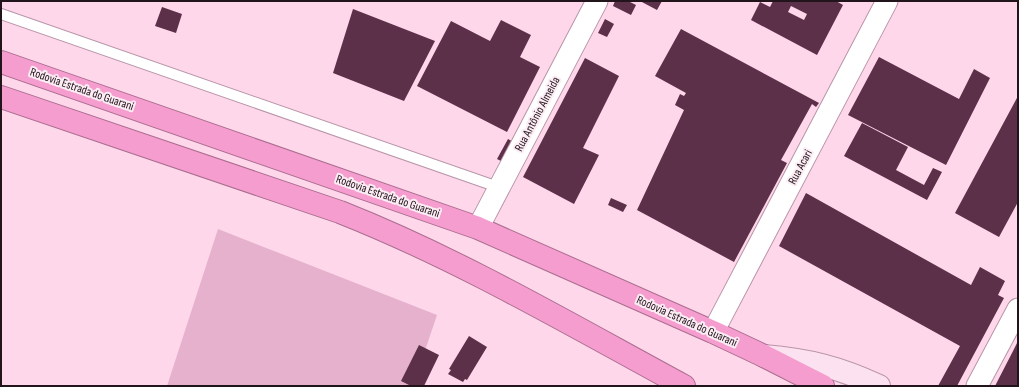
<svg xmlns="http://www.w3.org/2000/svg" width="1019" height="387" font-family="'Sofia Sans Condensed',sans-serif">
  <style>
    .green { fill: #e5b1cc }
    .building { fill: #5c3049; fill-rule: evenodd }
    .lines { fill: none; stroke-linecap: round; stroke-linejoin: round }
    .lane-casing { stroke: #b995a8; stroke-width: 12 }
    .street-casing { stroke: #b995a8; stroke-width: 23 }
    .secondary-casing { stroke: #b995a8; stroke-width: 24 }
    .highway-casing { stroke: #ab6d8f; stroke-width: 24 }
    .lane { stroke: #fff; stroke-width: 10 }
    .street { stroke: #fff; stroke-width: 21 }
    .secondary { stroke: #fce2f0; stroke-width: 22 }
    .highway { stroke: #f59dce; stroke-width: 22 }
    .labels { text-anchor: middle; stroke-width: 4; stroke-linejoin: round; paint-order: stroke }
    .street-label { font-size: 12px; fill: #21141b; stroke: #fcecf4 }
  </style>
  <rect width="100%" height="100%" fill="#fed7eb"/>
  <path class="green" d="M218,229l219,86 -24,71h-246z"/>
  <path class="building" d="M615,1h13l8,4 -5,10 -18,-9z
    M640,1h22l-5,9z
    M773,1h63l7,4 -26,50 -66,-35 9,-18 10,5zM791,6l16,8 -3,6 -16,-8z
    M162,7l20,7 -6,19 -21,-7z
    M353,9l82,32 -31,60 -71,-28z
    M605,19l9,5 -7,13 -9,-4z
    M501,20l30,15 -11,22 20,10 -33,65 -90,-46 34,-65 39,20z
    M681,29l138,74 -3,4 -4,-3 -31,56 6,3 -53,99 -97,-52 47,-100 -9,-5 5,-11 4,2 2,-3 -31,-17z
    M879,57l80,42 15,-30 16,9 -44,87 -98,-50z
    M585,58l34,18 -36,72 16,7 -25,49 -51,-27z
    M1018,96v106l-19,35 -44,-24z
    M862,123l46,24 -12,23 28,15 9,-17 9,4 -15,28 -83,-44z
    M508,139l9,5 -12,19 -8,-4z
    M806,193l165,92 9,-18 25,14 -7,14 6,3 -47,88h-19l22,-40 -181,-100z
    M611,198l16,7 -4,7 -15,-7z
    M469,336l18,11 -20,33 -2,-1 -2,3 -15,-8 3,-4 -2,-1z
    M1017,343l1,43h-23l17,-33z
    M419,345l20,10 -15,31h-13l-10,-5z"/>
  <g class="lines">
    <defs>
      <path id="lane" d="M1,14l497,173"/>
      <path id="street" d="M478,228l119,-227
        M713,332l174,-331
        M977,386l41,-77"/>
      <path id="secondary" d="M764,356c45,4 74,11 115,30"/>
      <path id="highway" d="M1,62l477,166 235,104 51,24 59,30
        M1,97l339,115c119,47 231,113 344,174"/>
    </defs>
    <use href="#lane" class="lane-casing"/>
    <use href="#street" class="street-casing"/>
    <use href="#secondary" class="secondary-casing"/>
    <use href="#highway" class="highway-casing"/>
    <use href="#lane" class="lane"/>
    <use href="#street" class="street"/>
    <use href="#secondary" class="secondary"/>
    <use href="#highway" class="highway"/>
  </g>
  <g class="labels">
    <g class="street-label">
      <text transform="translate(82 89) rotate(19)" y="4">Rodovia Estrada do Guarani</text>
      <text transform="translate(537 114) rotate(-62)" y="4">Rua Antônio Almeida</text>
      <text transform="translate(800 167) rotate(-62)" y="4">Rua Acari</text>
      <text transform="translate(388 196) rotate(19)" y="4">Rodovia Estrada do Guarani</text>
      <text transform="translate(687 321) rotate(24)" y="4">Rodovia Estrada do Guarani</text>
    </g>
  </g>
  <rect width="1019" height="387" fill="none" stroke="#21141b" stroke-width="4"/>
</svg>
